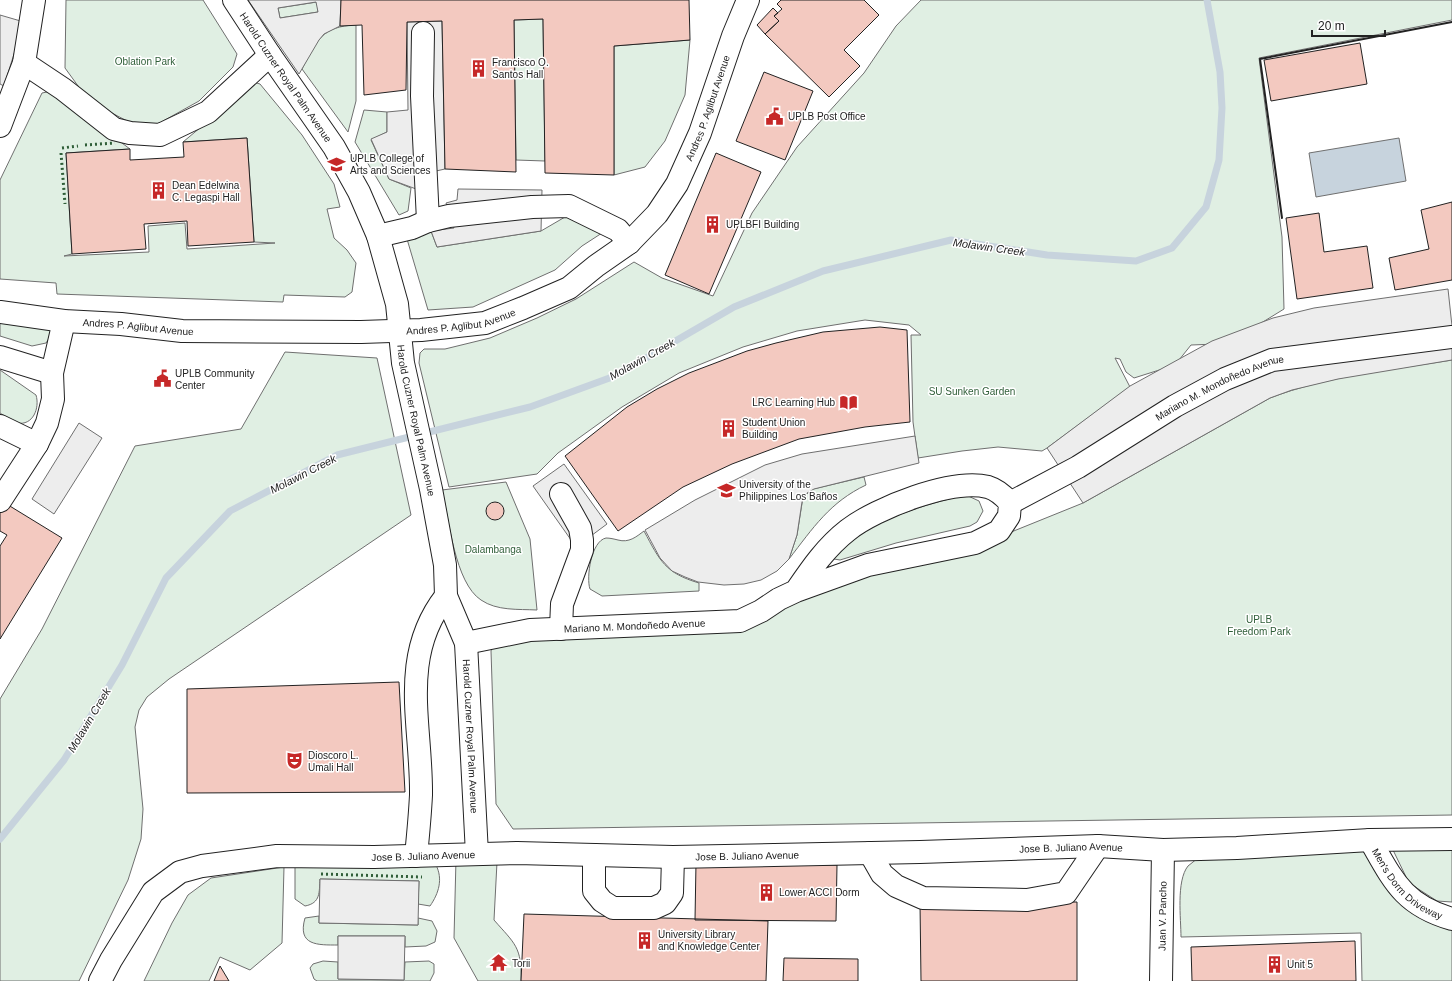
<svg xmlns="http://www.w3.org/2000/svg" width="1452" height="981" font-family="Helvetica,sans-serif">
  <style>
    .green { fill: #e0efe3; stroke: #6f6f6f }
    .parking { fill: #ededed; stroke: #6f6f6f; fill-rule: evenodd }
    .water { fill: #c7d3dd; stroke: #6f6f6f }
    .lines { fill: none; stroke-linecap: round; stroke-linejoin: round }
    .stream { stroke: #c7d3dd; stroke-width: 7 }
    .building { fill: #f3c9c0; stroke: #222 }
    .minor-casing { stroke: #222; stroke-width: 24 }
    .minor { stroke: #fff; stroke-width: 22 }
    .hedge { stroke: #2f5e38; stroke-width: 3; stroke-dasharray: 2 3; stroke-linecap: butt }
    .wall { stroke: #222; stroke-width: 2 }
    .labels { text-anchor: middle; stroke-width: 3; stroke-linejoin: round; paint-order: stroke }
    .park-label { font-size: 10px; fill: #2f5e38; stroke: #fff }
    .poi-label { font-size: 10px; fill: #222; stroke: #fff; text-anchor: start }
    .street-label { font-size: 10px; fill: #222; stroke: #fff }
    .water-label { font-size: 11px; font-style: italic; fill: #222; stroke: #fff }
  </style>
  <rect width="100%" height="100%" fill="#fff"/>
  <path class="green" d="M66,0h137l34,54 -4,13 -34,34 -43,24 -27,-3 -40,-21 -24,-33z
    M921,0h531v20l-193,38 23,179 2,72 -39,24 -28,11 -26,1 -16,20 -41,13 -8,-6 -6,-13 -5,-1 15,29 -83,61 -5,3 -44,-4 -36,4 -44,7 -5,-36 -2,-87h10l-12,-10 -44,-5 -68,11 -54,16 -64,26 -57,34 -64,46 -21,21 -88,13 -30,-124 1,-10 4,-4h21l45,-11 47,-20 39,-19 58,-37 28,16 51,18 39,-83 45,-66 67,-74 32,-47z
    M317,2l1,10 -38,6 -2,-10z
    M543,19l2,142 -29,-1 -2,-140z
    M356,25v76l-8,31 -46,-63c14,-28 20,-43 54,-44z
    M690,40l-5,55 -20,46 -20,26 -31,8v-129z
    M250,81l10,3 42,51 32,49 6,23 -13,2 7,29 13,12 9,13 -4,29 -7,5 -61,-2 -1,7 -226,-8 -1,-11 -56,-4v-99l42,-87 10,-2 78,58 -64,4 6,101 -8,2 85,-4 -1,-26 37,-3 2,26 88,-6 -21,-1 -7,-104 -64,4 42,-35z
    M364,110l23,2v20l-16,8 18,39 22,9 -3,23 -9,4 -44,-73z
    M565,217l19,4 18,12 -20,13 -27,24 -82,37 -45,3 -21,-71 24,-8 6,16 104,-16z
    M0,320l51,8 1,6 -6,9 -14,3 -32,-10z
    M285,352l92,6 34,157 -242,164 -22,18 -8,13 -4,17 8,82 -2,30 -13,41 -49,101h-79v-282l42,-70 93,-183 106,-17z
    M1452,360v455l-939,14 -17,-25 -5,-153 2,-7 5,-5 249,-16 70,-39 167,-41 99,-40 187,-105c57,-22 121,-28 182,-38z
    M0,370l36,25c4,13 -3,31 -19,28 -6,-2 -12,-7 -17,-10z
    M864,477l2,8c-36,17 -53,43 -77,74l8,-24 6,-38 10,-8z
    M506,482l24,57 7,71c-19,-1 -40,1 -56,-10 -26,-17 -32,-80 -39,-110z
    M966,495l13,6 4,10 -6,11 -7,4 -74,17 -56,17 -6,-1 -3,-3c10,-12 21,-17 34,-25 32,-18 65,-28 101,-36z
    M644,531c16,30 21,42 55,52v8l-97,5 -12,-7c-4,-11 1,-48 16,-51 4,0 8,1 12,2 11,3 18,-3 26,-9z
    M1452,849v53l-15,-1 -28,-18 -16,-33z
    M1362,850l12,14 21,35 19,15 38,13v54h-90l-1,-48 -180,4c0,-18 -5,-56 7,-71 3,-3 7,-5 10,-8z
    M456,859l41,3 -3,58c21,24 28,27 27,61h-43l-24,-43z
    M436,865c7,14 3,28 -6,41l-12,-2 1,-23 -99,-2c-1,13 1,24 -15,27l-10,-7v-33z
    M284,867l-2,76 -32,27 -30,-13 -11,24h-65l28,-58 16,-28 23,-17z
    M319,916v7l99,2v-7l14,3 5,10 -2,11 -9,4 -21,1v-11h-67v9c-20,0 -41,1 -33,-27z
    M323,961l15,1v17l66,1 1,-18 24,-1 5,3v9l-4,8h-113l-3,-2 -4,-11 3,-4z"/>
  <path class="parking" d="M248,0h93l-1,26 -16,8 -5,6 -20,34zM316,2l2,10 -38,6 -2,-10z
    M0,15l24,7 -20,64 -4,-2z
    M442,21l3,148 -9,2 -9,22 -38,-14 -18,-40 16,-7v-20l21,-2 -1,-88z
    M458,189l84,1 -1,41 -104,16 -6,-16 23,-3 -8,-25 11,-3z
    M1448,289l4,37v34l-114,19 -46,11 -22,8 -187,105 -36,-55 83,-62 82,-45 61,-23 41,-10z
    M79,423l23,15 -48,76 -22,-15z
    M915,436l4,27 -105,26 -7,4 -5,9 -5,33 -8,24 -12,12 -16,9 -17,4 -20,1 -26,-3 -13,-5 -13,-6 -12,-13 -15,-28 50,-30 70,-35 37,-11z
    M564,464l43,60 -31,23 -43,-61z
    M320,879l99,2 -1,44 -99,-2z
    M338,936h67l-1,44 -66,-1z"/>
  <path class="water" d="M1399,138l7,43 -90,16 -7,-44z"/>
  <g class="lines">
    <path class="stream" d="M0,839l64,-79 58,-95 44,-87 64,-67 107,-56 193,-48 85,-31 119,-69 89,-36 128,-31 96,15 89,6 36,-13 34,-41 13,-47 3,-52 -2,-36 -13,-72"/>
  </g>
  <path class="building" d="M341,0h348l1,40 -76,6v129l-69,-2 -2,-154 -29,1 2,152 -71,-3 -3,-148 -35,1 -1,68 -42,5 -2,-70 -22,1z
    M781,0h83l15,15 -35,35 16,16 -31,31 -64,-63 14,-13 -5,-5 8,-7 -5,-5z
    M773,8l5,5 -4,3 5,5 -14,13 -8,-9z
    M1360,43l7,41 -96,17 -7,-41z
    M764,72l49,19 -28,69 -49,-19z
    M247,138l7,104 -66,4 -1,-25 -43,3 2,25 -74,5 -6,-101 64,-4v11l54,-3 -1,-15z
    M716,153l45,19 -52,122 -44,-19z
    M1452,202v78l-57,10 -6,-32 40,-9 -8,-39z
    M1319,213l5,39 43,-6 6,42 -76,11 -11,-81z
    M880,327l27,3 3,92 -45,5 -66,12 -67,25 -49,23 -65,44 -53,-75 62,-49 30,-18 32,-16 58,-22 29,-8 47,-11z
    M0,500l62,38 -62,101v-93l7,-11 -7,-4z
    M486 511a9 9 0 1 1 18 0a9 9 0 1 1-18 0Z
    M399,682l6,110 -218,1v-104z
    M696,863l141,2 -1,56 -141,-1z
    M1077,902v79h-156l-1,-78z
    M524,914l244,7 -2,60h-245z
    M1355,941l1,40h-164l-1,-34z
    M784,958l74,1v22h-75z
    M220,966l9,15h-15z"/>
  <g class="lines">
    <defs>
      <g id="minor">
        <path id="s1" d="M234,0l36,55 64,92 25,45 19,44 19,68 6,59 28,126 14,76 1,31 20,47 11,211"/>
        <path d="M423,33l-1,63 6,125"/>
        <path d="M24,63l39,26 51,40 16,4 30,2 48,-23 62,-57"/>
        <path d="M0,126l24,-63 10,-63"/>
        <path d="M378,236l34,-8 16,-7 21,-5 83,-9 37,-1 49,24 11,13"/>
        <path id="s2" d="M0,312l64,9 57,3 61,7 179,1 60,-2 64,-7 38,-15 46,-20 27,-22 33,-23 28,-29 20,-30 23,-51 33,-97 15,-36"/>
        <path d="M0,357l52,16"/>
        <path d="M0,426l37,18"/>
        <path d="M0,501l37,-57 10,-21 6,-24 -1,-26 12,-52"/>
        <path id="s3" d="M1010,503l68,-36 97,-61 50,-27 47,-19 180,-23"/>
        <path d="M561,629l1,-25 20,-54v-10l-2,-12 -19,-34"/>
        <path id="s4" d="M466,643l64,-13 210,-9 21,-10 18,-12 17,-8 72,-26 107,-22 24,-12 10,-15 1,-13c-6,-7 -12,-13 -22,-16 -36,-9 -112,21 -140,43 -22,17 -37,39 -52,61"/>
        <path id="s5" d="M1370,840c23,40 33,65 82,79"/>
        <path d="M870,853l12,21 14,12 27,12 104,2 39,-7 32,-47"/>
        <path d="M594,855v36l8,10 11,7h41l11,-5 7,-10 1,-36"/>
        <path d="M416,856c2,-20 4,-41 5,-61 1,-70 -23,-138 25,-199"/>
        <path id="s6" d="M100,981l11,-21 42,-68 27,-20 22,-6 75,-10 97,1 143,-4 156,4 247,-5 178,-6 65,4 74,-2 133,-8 82,-1"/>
        <path id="s7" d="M1161,981l2,-131"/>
      </g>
    </defs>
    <use href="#minor" class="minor-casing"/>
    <use href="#minor" class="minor"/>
    <path class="hedge" d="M85,145l30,-2
      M62,148l16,-2
      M61,153l4,51
      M321,874l101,3"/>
    <path class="wall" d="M1282,218l-22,-159 192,-37"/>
  </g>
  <defs>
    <symbol id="building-bare" viewBox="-9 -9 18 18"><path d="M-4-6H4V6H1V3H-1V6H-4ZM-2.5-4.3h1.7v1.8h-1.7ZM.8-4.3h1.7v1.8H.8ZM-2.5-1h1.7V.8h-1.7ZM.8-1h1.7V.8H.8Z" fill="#c62828" stroke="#fff" stroke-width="2.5" paint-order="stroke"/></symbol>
    <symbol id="civic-bare" viewBox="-9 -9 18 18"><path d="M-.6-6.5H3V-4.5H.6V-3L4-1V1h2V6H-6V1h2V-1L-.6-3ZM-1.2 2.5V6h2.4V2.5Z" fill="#c62828" stroke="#fff" stroke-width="2.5" paint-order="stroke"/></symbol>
    <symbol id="university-bare" viewBox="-9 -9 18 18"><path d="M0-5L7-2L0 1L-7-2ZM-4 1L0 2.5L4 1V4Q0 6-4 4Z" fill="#c62828" stroke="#fff" stroke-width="2.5" paint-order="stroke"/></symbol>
    <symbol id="library-bare" viewBox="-9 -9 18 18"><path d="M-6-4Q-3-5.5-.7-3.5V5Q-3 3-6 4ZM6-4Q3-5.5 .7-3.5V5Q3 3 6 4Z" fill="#c62828" stroke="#fff" stroke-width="2.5" paint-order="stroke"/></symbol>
    <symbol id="theatre-bare" viewBox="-9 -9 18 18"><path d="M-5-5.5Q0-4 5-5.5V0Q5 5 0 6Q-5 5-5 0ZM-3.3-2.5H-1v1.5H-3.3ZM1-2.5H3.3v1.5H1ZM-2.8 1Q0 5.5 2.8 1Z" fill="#c62828" stroke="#fff" stroke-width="2.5" paint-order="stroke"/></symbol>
    <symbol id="temple-bare" viewBox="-9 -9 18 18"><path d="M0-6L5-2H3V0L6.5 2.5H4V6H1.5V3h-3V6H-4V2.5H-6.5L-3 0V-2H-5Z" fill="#c62828" stroke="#fff" stroke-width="2.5" paint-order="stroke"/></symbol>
  </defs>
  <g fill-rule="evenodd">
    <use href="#building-bare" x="466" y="56" width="25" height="25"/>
    <use href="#civic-bare" x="762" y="104" width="25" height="25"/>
    <use href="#university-bare" x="324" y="152" width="25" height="25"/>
    <use href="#building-bare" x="146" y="178" width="25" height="25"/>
    <use href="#building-bare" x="700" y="212" width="25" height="25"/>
    <use href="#civic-bare" x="150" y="366" width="25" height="25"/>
    <use href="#library-bare" x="836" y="390" width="25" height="25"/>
    <use href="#building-bare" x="716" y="416" width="25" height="25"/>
    <use href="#university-bare" x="714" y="478" width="25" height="25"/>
    <use href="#theatre-bare" x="282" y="748" width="25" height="25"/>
    <use href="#building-bare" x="754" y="880" width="25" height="25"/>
    <use href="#building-bare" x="632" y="928" width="25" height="25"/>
    <use href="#temple-bare" x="486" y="950" width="25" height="25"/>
    <use href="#building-bare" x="1262" y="952" width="25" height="25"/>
  </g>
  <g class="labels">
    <g class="park-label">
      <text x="145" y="65">Oblation Park</text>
      <text x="972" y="395">SU Sunken Garden</text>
      <text x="493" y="553">Dalambanga</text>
      <text x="1259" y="623">UPLB<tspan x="1259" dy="12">Freedom Park</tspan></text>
    </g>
    <g class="poi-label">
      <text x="492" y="66">Francisco O.<tspan x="492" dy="12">Santos Hall</tspan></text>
      <text x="788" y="120">UPLB Post Office</text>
      <text x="350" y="162">UPLB College of<tspan x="350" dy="12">Arts and Sciences</tspan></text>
      <text x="172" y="189">Dean Edelwina<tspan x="172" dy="12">C. Legaspi Hall</tspan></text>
      <text x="726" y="228">UPLBFI Building</text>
      <text x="175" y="377">UPLB Community<tspan x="175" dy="12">Center</tspan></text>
      <text x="835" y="406" text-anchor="end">LRC Learning Hub</text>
      <text x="742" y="426">Student Union<tspan x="742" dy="12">Building</tspan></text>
      <text x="739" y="488">University of the<tspan x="739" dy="12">Philippines Los Baños</tspan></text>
      <text x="308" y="759">Dioscoro L.<tspan x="308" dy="12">Umali Hall</tspan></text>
      <text x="779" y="896">Lower ACCI Dorm</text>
      <text x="658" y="938">University Library<tspan x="658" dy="12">and Knowledge Center</tspan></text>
      <text x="512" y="967">Torii</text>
      <text x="1287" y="968">Unit 5</text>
    </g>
    <g class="street-label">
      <text dy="4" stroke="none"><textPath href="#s1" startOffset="93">Harold Cuzner Royal Palm Avenue</textPath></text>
      <text dy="4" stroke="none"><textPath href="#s2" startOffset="811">Andres P. Aglibut Avenue</textPath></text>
      <text dy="4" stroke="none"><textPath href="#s2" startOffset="463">Andres P. Aglibut Avenue</textPath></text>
      <text dy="4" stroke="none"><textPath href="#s2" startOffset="139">Andres P. Aglibut Avenue</textPath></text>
      <text dy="4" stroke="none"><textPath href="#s3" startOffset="240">Mariano M. Mondoñedo Avenue</textPath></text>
      <text dy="4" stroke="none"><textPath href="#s1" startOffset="466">Harold Cuzner Royal Palm Avenue</textPath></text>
      <text dy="4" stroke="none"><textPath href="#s4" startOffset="170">Mariano M. Mondoñedo Avenue</textPath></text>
      <text dy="4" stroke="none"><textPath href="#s1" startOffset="789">Harold Cuzner Royal Palm Avenue</textPath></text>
      <text dy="4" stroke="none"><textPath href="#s6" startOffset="1030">Jose B. Juliano Avenue</textPath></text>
      <text dy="4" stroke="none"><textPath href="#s6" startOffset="382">Jose B. Juliano Avenue</textPath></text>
      <text dy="4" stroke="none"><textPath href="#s6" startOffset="706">Jose B. Juliano Avenue</textPath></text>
      <text dy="4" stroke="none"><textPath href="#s5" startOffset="59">Men's Dorm Driveway</textPath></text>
      <text dy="4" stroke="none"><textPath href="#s7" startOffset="65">Juan V. Pancho</textPath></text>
    </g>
    <g class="water-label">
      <text transform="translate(989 247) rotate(8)" y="4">Molawin Creek</text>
      <text transform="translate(642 359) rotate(-29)" y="4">Molawin Creek</text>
      <text transform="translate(303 474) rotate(-27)" y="4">Molawin Creek</text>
      <text transform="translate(89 720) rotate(-59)" y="4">Molawin Creek</text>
    </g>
  </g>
  <path d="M1312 30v6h73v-6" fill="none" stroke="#222222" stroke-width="2"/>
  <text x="1318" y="30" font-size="12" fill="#222222" stroke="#ffffff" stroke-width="3" paint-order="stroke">20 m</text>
</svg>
